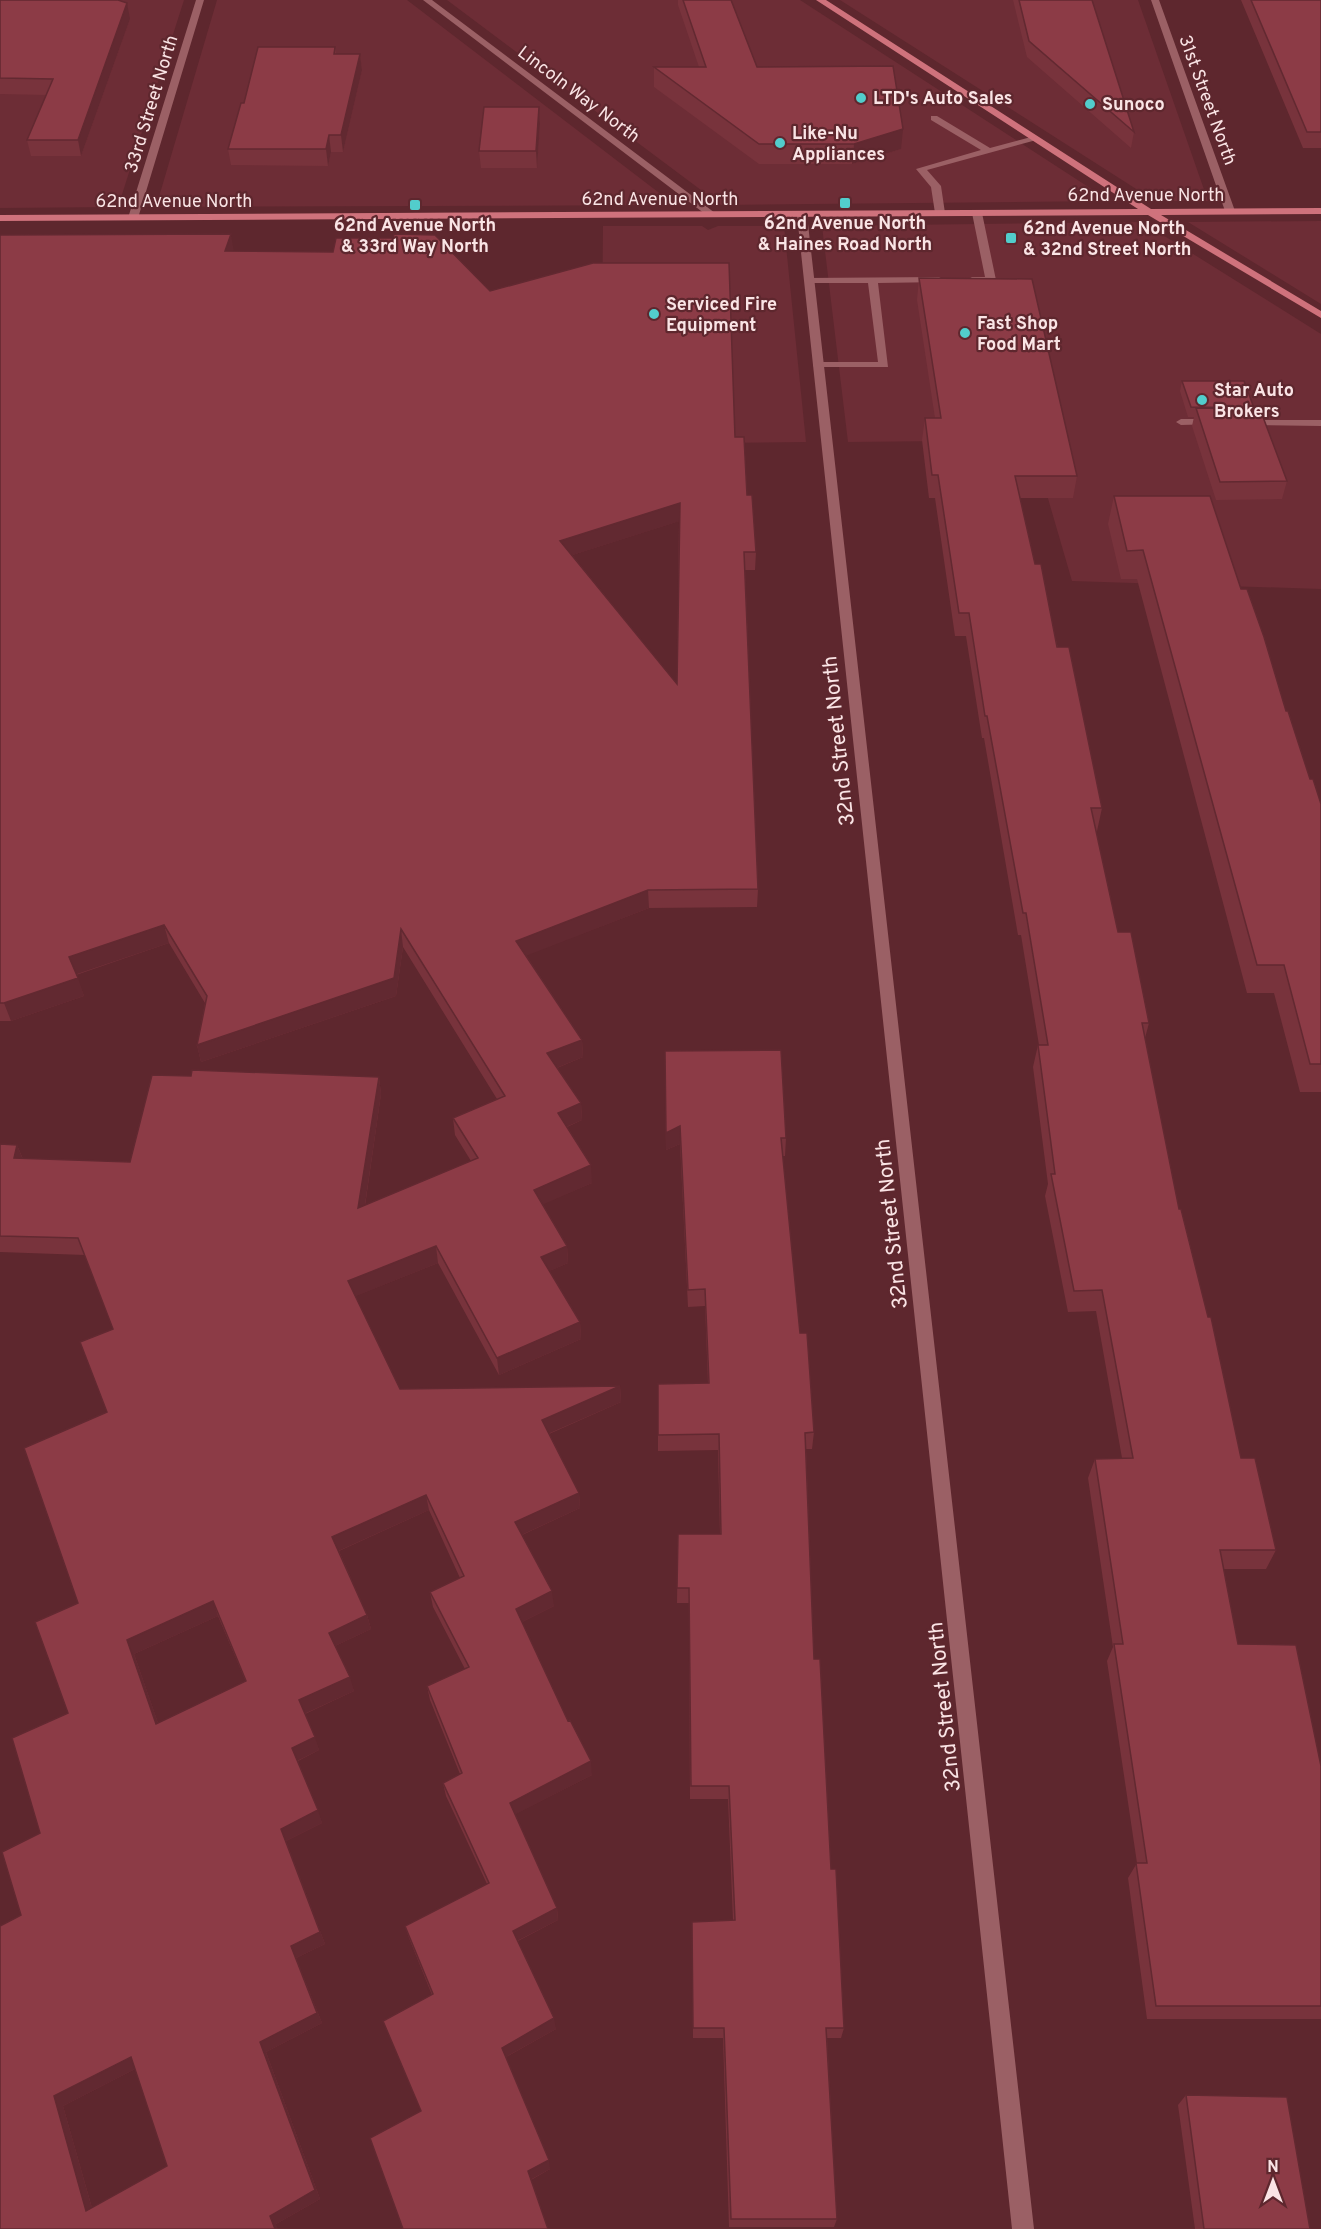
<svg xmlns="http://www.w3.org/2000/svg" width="1321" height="2229" font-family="Overpass,sans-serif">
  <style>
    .built { fill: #6d2d36 }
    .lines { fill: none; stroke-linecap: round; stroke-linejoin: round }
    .lane { fill: #9b6065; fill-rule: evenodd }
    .street { fill: #9b6065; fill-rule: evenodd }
    .secondary { fill: #cf727c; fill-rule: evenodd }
    .wall { fill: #78333c; fill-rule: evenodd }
    .shaded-wall { fill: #622931 }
    .building { fill: #8c3b46; stroke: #622931; stroke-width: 1.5; fill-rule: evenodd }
    .poi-dot { fill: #52cdcc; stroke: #5e272e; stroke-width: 2 }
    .labels { text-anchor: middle; stroke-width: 4.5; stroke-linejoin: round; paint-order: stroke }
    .far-street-label { font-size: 18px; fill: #fae4e5; stroke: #5e272e }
    .far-poi-label { font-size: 18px; font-weight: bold; fill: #fae4e5; stroke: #5e272e; text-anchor: start }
    .street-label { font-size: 21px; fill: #fae4e5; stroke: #5e272e }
  </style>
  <rect width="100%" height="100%" fill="#5e272e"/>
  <path class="built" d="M0,0h184l-66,207 -118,1z
    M217,0h190l268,205 -519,2z
    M447,0h353l310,201 -389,4z
    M840,0h298l70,201h-53z
    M1321,221v83l-133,-82z
    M1142,222l179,112v255l-249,-8 -41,-141 -183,2 -26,-216z
    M603,226h99l6,4 10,-4h66l22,216 -205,2z"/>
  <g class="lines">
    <path class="lane" d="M931,116h6l53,32 45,-12 5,3 -113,31 14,16 4,27 -5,3 -5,-3 -4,-26 -15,-18 65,-19 -50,-30z
      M977,210l5,3 14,67c-6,5 -23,5 -29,0l5,-3h13l-13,-64z
      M939,277l5,3 -1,2 -65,1 10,84h-74l-1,-2 5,-3h60l-10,-79h-59l-4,-1v-4z
      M1211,419l5,3 -1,2 -34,1 -5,-3 5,-3z
      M1247,420h74v6l-78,-1v-4z"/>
    <path class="street" d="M196,0h8l-66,218 -8,2 -2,-2z
      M423,0h9l283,213v4h-6z
      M1151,0h8l76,211 -2,2 -8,-2z
      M802,212l5,3 227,2014h-22l-215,-2014z"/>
    <path class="secondary" d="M816,0h10l325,209 170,-1v6l-160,1 160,96v7l-173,-103 -1148,6v-6l1138,-6z"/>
  </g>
  <path class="wall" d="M0,0l130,19 -49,137h-50l-4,-16 20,-45 -47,-1z
    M678,0h5l74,67 144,82 -49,15h-93l-105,-77v-20h45l-21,-62z
    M1013,0h79l42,132 -3,16 -104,-91z
    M1241,0h80v148h-18z
    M335,47l1,7h24l2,16 -19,82h-12l-3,14 -97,-1 -3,-16 16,-46z
    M539,107l1,17 -3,44h-56l-2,-17z
    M0,235l234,16 256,40 245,146 12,58 9,57 -1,18h-10l13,319 -1,18 -108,1 -123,47 56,85 1,17 -26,11 24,35 1,17 -15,7 25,56 -50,21 25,42 1,17 -19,8 31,51 1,17 -82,36 -61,-112 -83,33 45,93 220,-3 1,16 -72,32 30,59 1,15 -58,27 32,71 -32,16 70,153 -77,39 42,94 1,12 -40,21 38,88 -50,28 44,112 -19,11 -111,-68 12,-117 -23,-57 -4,-12 82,-42 -41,-88 -3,-13 17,-9 -30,-74 -3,-14 38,-17 -32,-62 -3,-15 30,-14 -31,-68 -90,41 28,64 4,14 -36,17 19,45 -49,23 14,36 -21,11 24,62 -36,18 39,103 -29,14 26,65 -56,29 54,147 -44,25 -276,5 21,-314 47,-202 10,-110 29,-191 6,-83 -28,-74 -85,-3v-108l17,1 6,14 107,3 249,-85 2,17 -16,112 106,-45 -16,-26 -2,-17 44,-19 -94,-152 -7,49 -195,66 -4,-17 8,-42 -36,-60 -93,32 8,21 -73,25h-11zM679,521l-2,163 -105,-129zM218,1616l28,66 -88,41 -24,-69zM135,2069l32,97 -75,42 -29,-102z
    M919,278l158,198 -4,22h-53l15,66 67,244 -5,23h-1l22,101 31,91 -4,15 34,171 62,249 35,92 -10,19h-43l15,75 83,122v253h-174l-19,-141 9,-15 -30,-202 6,-14 -25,-169 7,-19 27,-1 -26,-147 -28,1 -23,-116 3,-12 -15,-117 5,-22h1l-18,-110h-3l-34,-197h-2l-16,-102h-11l-20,-138h-6l-7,-58 3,-22h10l-18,-118z
    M1182,381l72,27 33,73 -5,18 -66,1 -24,-74 2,-9h-6l-8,-26z
    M1114,496l127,93 45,122 24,68 11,25v288h-21l-26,-99h-27l-110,-414h-16l-13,-55z
    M665,1051l121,87 -1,18h-3l18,177 14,99 -2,17h-6l8,210 30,369 -3,10h-14l10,181 -3,8h-105l-6,-189h-30l-1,-116 41,-2 -5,-121h-38l-1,-196h-12l1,-69h42l-2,-84 -60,1v-67l50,-1 -3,-77 -17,1 -8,-163 -14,6z
    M1186,2095l124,134h-115l-17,-124z"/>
  <path class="shaded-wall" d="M127,3l3,16 -49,137 -3,-16z
    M360,54l2,16 -19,82 -2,-17z
    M539,107l1,17 -3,44 -1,-17z
    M903,129l-2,20 -49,15 2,-20z
    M329,135l2,17 -3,14 -2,-17z
    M231,234l3,18 -9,-1z
    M680,503v18l-120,38v-18z
    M648,890l1,18 -131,51 -2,-18z
    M164,925l5,18 -95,32 -5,-18z
    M401,929l2,18 -7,49 -195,66 -4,-17z
    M78,978l6,18 -73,25 -7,-18z
    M582,1040l1,17 -34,14 -2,-18z
    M379,1077l2,17 -19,131 -4,-17z
    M581,1103l1,17 -23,10 -1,-17z
    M680,1126v18l-14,6v-17z
    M17,1145l7,17 -10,-4z
    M591,1165l1,18 -57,25 -1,-18z
    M436,1246l2,17 -87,35 -3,-17z
    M567,1246l1,17 -25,11 -2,-17z
    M580,1322l1,17 -82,36 -2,-17z
    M620,1386l1,16 -78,34 -1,-16z
    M579,1493l1,15 -63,29 -2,-15z
    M426,1495l3,15 -93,42 -4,-15z
    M552,1591l2,15 -36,18 -2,-15z
    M213,1601l5,15 -84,38 29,83 -7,-13 -29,-84z
    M367,1615l4,14 -38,18 -4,-14z
    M350,1677l4,14 -50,23 -5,-14z
    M315,1737l4,13 -22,11 -5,-13z
    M591,1761l1,14 -80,41 -2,-13z
    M318,1810l4,13 -36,18 39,103 -29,14 26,65 -56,29 54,147 -44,25 2,5h-3l-5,-13 -10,-174 31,-96 -10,-117z
    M557,1908l1,12 -43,22 -2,-11z
    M554,2018l2,11 -52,29 -2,-10z
    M131,2057l8,10 -76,39 32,113 -9,-8 -32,-115z
    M549,2160l1,9 -20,11 -2,-9z"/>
  <path class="building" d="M0,0h118l9,3 -49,137h-51l26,-61 -53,-1z
    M683,0h48l26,67 136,-1 10,63 -49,15h-95l-105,-77h52z
    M1019,0h73l42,132 -105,-91z
    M1251,0h70v132h-14z
    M258,47h77l-1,7h26l-19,81h-12l-3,14h-98l13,-46h3z
    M484,107h55l-3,44h-57z
    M231,234l-6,17 108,1 3,-14h57l1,-4 41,1 55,56 103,-28h136l6,174h9l3,58h5l4,57h-12l14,337 -110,1 -132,51 66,99 -35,13 34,50 -23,10 33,52 -57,25 33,56 -26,11 39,65 -83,36 -61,-112 -88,35 52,108 220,-3 -78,34 37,73 -64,29 37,69 -36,18 52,112 2,-1 21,41 -81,42 47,105 -44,23 41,87 -52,30 47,112 -21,11 20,58h-145l-33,-91 51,-27 -38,-90 50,-27 -28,-68 84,-43 -46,-100 19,-10 -35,-87 42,-19 -39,-75 34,-16 -38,-81 -94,42 35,78 -38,18 21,44 -51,23 16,37 -23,11 26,62 -37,19 39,103 -29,14 26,67 -57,29 55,148 -45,26 5,13h-275v-303l21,-11 -19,-63 38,-19 -28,-95 56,-25 -33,-91 43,-19 -54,-155 83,-36 -27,-70 33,-13 -35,-91 -78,-2v-92l17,1 -3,13 116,4 22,-87 39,1 1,-6 187,7 -21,131 120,-50 -25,-40 52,-22 -104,-167 -7,49 -197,67 10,-49 -43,-71 -95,32 9,21 -74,25h-4v-768zM680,503l-3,181 -117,-143zM213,1601l33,80 -90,43 -29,-84zM131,2057l36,109 -81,45 -32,-115z
    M919,278l113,1 45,197h-62l20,88h6l16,83h12l33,161h-11l27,124h13l18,91h-7l37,186h2l27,108h3l30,141h14l21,92h-56l18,94 58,1 25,121v240h-165l-20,-143h11l-33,-219h9l-28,-185 38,-1 -31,-168 -28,1 -23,-117h4l-17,-129h10l-22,-132h-3l-36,-197h-2l-16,-103h-10l-21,-138h-6l-7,-57h16z
    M1182,381h62l10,27 -63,-1z
    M1196,408l64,1 27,72 -67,1z
    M1114,496h96l31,93h6l17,48 22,74h2l22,68h3l8,25v260h-11l-26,-99h-27l-114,-415 -16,1z
    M781,1050l5,88h-5l19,195h7l7,99 -9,1 9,226h6l11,210h5l8,159h-18l11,191h-106l-7,-191h-31l-1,-106 43,-2 -6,-134h-38l-2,-198h-12l1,-54h43l-2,-100 -61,1v-51l51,-1 -4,-94 -17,1 -8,-164 -14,7 -1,-82z
    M1186,2095l101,2 23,132h-106z"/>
  <g class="poi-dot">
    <circle cx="861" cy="98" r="6"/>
    <circle cx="1090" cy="104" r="6"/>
    <circle cx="780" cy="143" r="6"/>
    <rect x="839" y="197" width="12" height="12" rx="3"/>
    <rect x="409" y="199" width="12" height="12" rx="3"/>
    <rect x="1005" y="232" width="12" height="12" rx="3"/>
    <circle cx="654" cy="314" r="6"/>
    <circle cx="965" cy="333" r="6"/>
    <circle cx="1202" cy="400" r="6"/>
  </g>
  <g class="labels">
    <g class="far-street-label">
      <text transform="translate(579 94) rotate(37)" y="6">Lincoln Way North</text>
      <text transform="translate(1208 100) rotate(70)" y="6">31st Street North</text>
      <text transform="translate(151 104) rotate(-73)" y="6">33rd Street North</text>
      <text x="1146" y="201">62nd Avenue North</text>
      <text x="660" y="205">62nd Avenue North</text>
      <text x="174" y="207">62nd Avenue North</text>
    </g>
    <g class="far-poi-label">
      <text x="873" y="104">LTD's Auto Sales</text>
      <text x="1102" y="110">Sunoco</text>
      <text x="792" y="139">Like-Nu<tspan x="792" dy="21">Appliances</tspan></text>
      <text x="845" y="229" text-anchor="middle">62nd Avenue North<tspan x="845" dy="21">&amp; Haines Road North</tspan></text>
      <text x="415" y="231" text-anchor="middle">62nd Avenue North<tspan x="415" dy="21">&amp; 33rd Way North</tspan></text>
      <text x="1023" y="234">62nd Avenue North<tspan x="1023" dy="21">&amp; 32nd Street North</tspan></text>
      <text x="666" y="310">Serviced Fire<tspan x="666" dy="21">Equipment</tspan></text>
      <text x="977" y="329">Fast Shop<tspan x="977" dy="21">Food Mart</tspan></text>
      <text x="1214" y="396">Star Auto<tspan x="1214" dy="21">Brokers</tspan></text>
    </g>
    <g class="street-label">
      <text transform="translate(838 741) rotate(-96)" y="7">32nd Street North</text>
      <text transform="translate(891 1224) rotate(-96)" y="7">32nd Street North</text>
      <text transform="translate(944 1707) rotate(-96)" y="7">32nd Street North</text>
    </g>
  </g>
  <g transform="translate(1273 2181)" stroke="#5e272e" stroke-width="4.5" paint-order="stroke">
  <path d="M0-4.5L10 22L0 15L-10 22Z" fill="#fae4e5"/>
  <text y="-9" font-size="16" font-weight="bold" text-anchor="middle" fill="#fae4e5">N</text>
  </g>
</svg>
